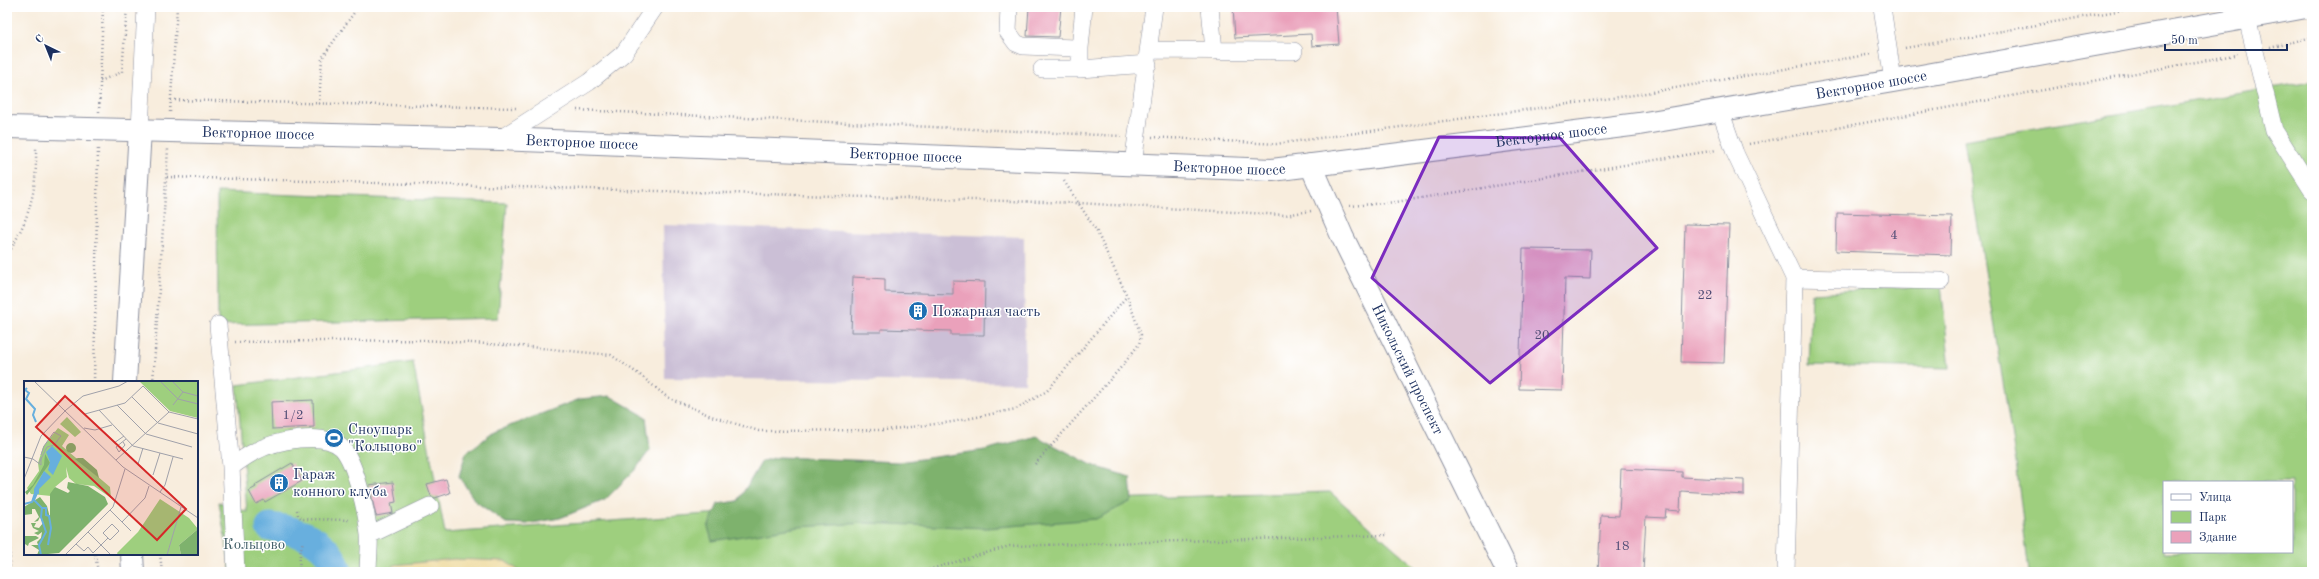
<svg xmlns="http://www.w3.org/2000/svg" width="2319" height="579" font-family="'Old Standard TT',serif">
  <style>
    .industrial { fill: #cbbfd6 }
    .green { fill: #9ecf7e; stroke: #5c7f6e; fill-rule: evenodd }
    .forest { fill: #7eb26d; stroke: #4c7066 }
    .sand { fill: #eeda9e; stroke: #84847e }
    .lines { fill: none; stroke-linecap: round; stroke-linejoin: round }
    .river { stroke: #67afde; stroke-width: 29 }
    .building { fill: #eaa1bb }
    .minor-casing { stroke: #8a8e9e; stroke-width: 18 }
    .major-casing { stroke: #8a8e9e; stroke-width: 24 }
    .path { stroke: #8a8e9e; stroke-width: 2.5; stroke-dasharray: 1 3; stroke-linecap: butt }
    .minor { stroke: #fff; stroke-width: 17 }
    .major { stroke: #fff; stroke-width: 22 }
    .marked { fill: #7b2cbf; fill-opacity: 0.2; stroke: #7b2cbf; stroke-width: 3; stroke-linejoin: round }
    .labels { text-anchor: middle; stroke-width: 3; stroke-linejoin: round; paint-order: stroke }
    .number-label { font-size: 13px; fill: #4f4c75 }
    .street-label { font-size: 15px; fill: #1b2f5e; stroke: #fff }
    .poi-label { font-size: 15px; fill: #1b2f5e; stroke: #fff; text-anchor: start }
    .park-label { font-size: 15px; fill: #425f68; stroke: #fff }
    .inset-river { fill: none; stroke: #67afde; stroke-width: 2 }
    .inset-road { fill: none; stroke: #a0a1aa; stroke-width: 1 }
    .view { fill: #d62828; fill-opacity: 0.15; stroke: #d62828; stroke-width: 2 }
    .inset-edge { fill: none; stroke: #1b2f5e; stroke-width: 2 }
  </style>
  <rect width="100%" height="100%" fill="#fff"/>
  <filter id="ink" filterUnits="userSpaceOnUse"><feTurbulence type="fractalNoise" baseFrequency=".025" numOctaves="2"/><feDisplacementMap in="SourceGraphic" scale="8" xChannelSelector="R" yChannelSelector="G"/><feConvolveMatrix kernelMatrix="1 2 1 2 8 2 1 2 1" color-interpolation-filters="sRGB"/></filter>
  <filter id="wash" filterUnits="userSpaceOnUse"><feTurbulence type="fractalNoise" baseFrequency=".012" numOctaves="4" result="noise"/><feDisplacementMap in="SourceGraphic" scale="16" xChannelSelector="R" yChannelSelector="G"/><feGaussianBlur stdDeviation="0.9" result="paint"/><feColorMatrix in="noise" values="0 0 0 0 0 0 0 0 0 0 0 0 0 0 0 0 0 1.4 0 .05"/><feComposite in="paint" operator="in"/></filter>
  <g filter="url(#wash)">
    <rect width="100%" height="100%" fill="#f8eddd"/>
    <path class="industrial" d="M663,225l361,12 1,146 -360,-5z"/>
    <path class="green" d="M2312,81v491h-283l-13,-109 -52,-323zM2164,482h128v70h-128z
      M217,192l290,11 -9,115 -280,7z
      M1941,285l9,83 -141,-3 3,-72z
      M413,362l32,171 318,-23 567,-18 91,80h-1190l-12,-70 28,10 -10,-127z"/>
    <path class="forest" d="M610,396l36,21 4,33 -15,20 -30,30 -45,18 -33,6 -21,-1 -31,-22 -16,-25 7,-23 28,-21 86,-33z
      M1036,436l58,30 36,11 2,24 -36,18 -110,9 -120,-5 -67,4 -87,14 -4,-14 10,-23 20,-3 24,-40 17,-4 120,5 86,-12z"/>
    <path class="sand" d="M454,559l51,2 16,11h-130l3,-7z"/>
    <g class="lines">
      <path class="river" d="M270,527c30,3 59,15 68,45"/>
    </g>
    <g id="blocks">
      <path class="building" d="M1029,7h32l-3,30 -31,-1z
        M1233,7h103l3,37 -27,2 -1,-12 -76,4z
        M1837,213l115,3 -1,39 -115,-4z
        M1685,224l44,1 -5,138 -43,-1z
        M1523,249l68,1 -1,29 -25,-1 -3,112 -43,-1z
        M853,277l32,2v13l68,2v-13l32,1 -1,53h-33v-4l-70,-2v3h-30z
        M313,400l1,27 -42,2 -1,-27z
        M292,463l10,18 -37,21 -1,-2 -8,4 -7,-13 7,-4 -1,-2z
        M1621,469l61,3v5l62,3v15l-63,-4 -1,20 -14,-1 -1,8 -19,-1 -3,55h-45l3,-57 18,1z
        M446,479l4,14 -15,5 -4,-2 -4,-12z
        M393,482l3,20 -5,1 2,10 -17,3 -7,-31z"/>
    </g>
  </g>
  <g filter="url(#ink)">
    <use href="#blocks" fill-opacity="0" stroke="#8a8e9e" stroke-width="1"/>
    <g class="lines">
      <defs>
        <path id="minor" d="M1009,7l-1,25 8,11 7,3 52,2h5l4,-41
          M1210,7l4,44
          M1882,7l11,74
          M2247,18l27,112 38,60
          M1080,48v21l68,-5
          M1149,50l145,1
          M1042,69h38
          M1720,110l15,43 59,125 -8,294
          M140,130l6,-123
          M500,139l89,-57 35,-29 31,-46
          M1133,164l21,-157
          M1794,278l147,3
          M218,325l13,142
          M369,535l61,-29
          M236,572l-5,-105c7,-5 15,-11 23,-15 20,-11 70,-22 88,-4 14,15 25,67 27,87 1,12 -1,25 -1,37"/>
        <g id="major">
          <path id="s1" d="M7,127l493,12 772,31 367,-46 254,-43 413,-74"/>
          <path id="s2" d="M1311,165l31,71 166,336"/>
          <path d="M125,382l15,-252"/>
          <path d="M132,554l1,18"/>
        </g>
      </defs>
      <use href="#minor" class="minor-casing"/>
      <use href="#major" class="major-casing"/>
      <path class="path" d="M1905,48l235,-41
        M2270,48l42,-11
        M100,81l22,-9 5,-65
        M171,100l345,8
        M319,104l3,-46 36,-51
        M577,110l544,26
        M99,112l4,-105
        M170,112l7,-105
        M1152,137l124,7 358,-49 238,-41
        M1749,144l491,-90
        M167,177l911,26 207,12 26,-4
        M1350,206l46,-4 321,-52
        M7,256c23,-39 30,-64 29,-109
        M235,342l190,-2 95,6 91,9 29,20 27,22 44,19 48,15 126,-1 67,-8 64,-13 31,-18 80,-95
        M94,382l4,-235
        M153,382l15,-233
        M1035,464l88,-99 16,-21 2,-9 -14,-39 -31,-66 -32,-49
        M297,510l1,5 4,4 49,1
        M7,538l3,11v23
        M95,554l3,18
        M160,554l2,18
        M299,572l1,-18 3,-13
        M921,572l89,-26 378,-11"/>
      <use href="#minor" class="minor"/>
      <use href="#major" class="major"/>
    </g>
  </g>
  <path class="marked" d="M1439,137l121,1 97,110 -167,135 -118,-105z"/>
  <defs>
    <symbol id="building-disc" viewBox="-11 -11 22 22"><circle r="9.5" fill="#1f6fb2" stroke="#fff"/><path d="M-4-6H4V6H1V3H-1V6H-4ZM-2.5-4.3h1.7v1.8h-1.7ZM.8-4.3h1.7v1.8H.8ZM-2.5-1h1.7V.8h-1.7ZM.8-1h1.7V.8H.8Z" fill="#fff"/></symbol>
    <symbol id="stadium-disc" viewBox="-11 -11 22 22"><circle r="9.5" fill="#1f6fb2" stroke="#fff"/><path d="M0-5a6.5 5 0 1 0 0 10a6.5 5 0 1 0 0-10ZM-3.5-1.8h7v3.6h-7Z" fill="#fff"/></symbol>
  </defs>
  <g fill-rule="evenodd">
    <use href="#building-disc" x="907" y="300" width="22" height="22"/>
    <use href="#stadium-disc" x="323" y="427" width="22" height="22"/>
    <use href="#building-disc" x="268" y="472" width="22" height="22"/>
  </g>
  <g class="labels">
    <g class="number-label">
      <text x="1894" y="239">4</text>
      <text x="1705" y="299">22</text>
      <text x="1542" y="339">20</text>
      <text x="293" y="419">1/2</text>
      <text x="1622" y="550">18</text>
    </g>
    <g class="street-label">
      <text dy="5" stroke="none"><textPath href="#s1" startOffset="1871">Векторное шоссе</textPath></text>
      <text dy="5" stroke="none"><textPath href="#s1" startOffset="251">Векторное шоссе</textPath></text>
      <text dy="5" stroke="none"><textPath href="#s1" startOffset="1547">Векторное шоссе</textPath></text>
      <text dy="5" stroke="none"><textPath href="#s1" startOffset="575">Векторное шоссе</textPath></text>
      <text dy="5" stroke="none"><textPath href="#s1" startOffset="899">Векторное шоссе</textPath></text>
      <text dy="5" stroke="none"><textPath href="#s1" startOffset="1223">Векторное шоссе</textPath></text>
      <text dy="5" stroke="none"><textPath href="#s2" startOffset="226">Никольский проспект</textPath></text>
    </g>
    <g class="poi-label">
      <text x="932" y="316">Пожарная часть</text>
      <text x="348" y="434">Сноупарк<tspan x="348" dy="17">"Кольцово"</tspan></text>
      <text x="293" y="479">Гараж<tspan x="293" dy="17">конного клуба</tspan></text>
    </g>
    <g class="park-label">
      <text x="254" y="549">Кольцово</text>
    </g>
  </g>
  <g transform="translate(24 381)">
    <rect width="174" height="174" fill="#f8eddd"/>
    <path d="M115,0h56l3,2v35l-28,-7zM43,36l14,15 -6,5 -15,-13zM34,47l11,7 -7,11 48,41 1,11 -17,-12 -18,-2 -7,-6 -3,-11 1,10 -12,10 -4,9 -20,-2 -4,-6 12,-17 -1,-8 5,-16zM136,118l29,19 9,11 -19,16 2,10h-63l-1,-2 21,-21z" fill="#9ecf7e"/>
    <path d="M42 67a5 5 0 1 1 10 0a5 5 0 1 1-10 0ZM21,73l5,9 -23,32 -2,-3 8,-7 11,-20zM54,77h5l14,12 2,8 -24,-19zM44,101l20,4 17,11 3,7 -49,49 -22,2 2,-5 -8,-5h7l-1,-3 4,-4 1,-6 -4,3 -4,-2 5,-2 -6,-3 -2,-5h5l-2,4 5,1 4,-5 -3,-6 -2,4 -4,1 5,-5 -4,-8h-3v5l-8,1v-8l16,-10 7,9 3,12v-24l5,-7 13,6 2,-2 -3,-3zM174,148v26h-17l-2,-10zM0,155h12l3,2 -10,5 -1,3 -3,-2 -1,5z" fill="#7eb26d"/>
    <path d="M28,65l10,10 -9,19 -5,-5 2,-8 -4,-10zM20,90l7,6 -12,12v5l-5,-1v-4z" fill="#67afde"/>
    <path class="inset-river" d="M3,7l-2,2 4,3 -3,6 9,10 -2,6 3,7M13,112l-3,7 8,8 -1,9 5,15 -7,13 2,10M0,123l8,-2 3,-9M18,127h4v7l3,1 2,12 -3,17"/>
    <path class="inset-road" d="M10,0l89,86 75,51M136,0l18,18 20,5M148,0l11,11 15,4M108,16l26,26 40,11M93,24l29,29 46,13M149,24l10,-13M42,29l17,-14 36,-10 9,-5M75,29l34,36 50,13M61,33l40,-11 18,-17 26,26 29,7M60,47l11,2 17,-5M99,61l2,3 -6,7 -3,-5 10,-8M90,62l10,-7M17,74l3,-9 10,-14 7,4 -7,9M0,76l9,2 8,6v-8M92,79l53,-48M15,82l8,-16 7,-2M114,83l5,-16M129,94l7,-22M0,98l17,-43 25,-26M136,111l5,-7 8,-28M86,129l21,21M98,141l23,-24 4,-12M64,151l23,23M52,163l8,7 4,-4 5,6 8,-8M77,164l7,-7 -5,-5 9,-9 7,7 -9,9 -2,-2M41,174l48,-48 12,-38M143,174l14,-48"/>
    <path class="view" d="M41,15l121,113 -29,31 -121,-113z"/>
    <rect width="174" height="174" class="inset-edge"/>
  </g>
  <rect width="2319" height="579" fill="none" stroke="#fff" stroke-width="24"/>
  <rect x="2163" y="481" width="130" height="72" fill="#ffffff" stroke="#a4acbf"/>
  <rect x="2171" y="494" width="20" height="6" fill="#ffffff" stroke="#a4acbf"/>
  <text x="2199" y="501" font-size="12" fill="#1b2f5e">Улица</text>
  <rect x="2171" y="511" width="20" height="12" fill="#9ecf7e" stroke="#a4acbf"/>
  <text x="2199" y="521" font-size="12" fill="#1b2f5e">Парк</text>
  <rect x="2171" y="531" width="20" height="12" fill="#eaa1bb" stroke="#a4acbf"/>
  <text x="2199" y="541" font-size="12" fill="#1b2f5e">Здание</text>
  <g transform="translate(46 46) rotate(317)" stroke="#ffffff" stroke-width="3" paint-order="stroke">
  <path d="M0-3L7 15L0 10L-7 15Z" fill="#1b2f5e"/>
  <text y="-6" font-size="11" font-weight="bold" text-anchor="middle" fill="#1b2f5e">С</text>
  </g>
  <path d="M2165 44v6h122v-6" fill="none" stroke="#1b2f5e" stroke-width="2"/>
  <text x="2171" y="44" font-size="12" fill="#1b2f5e" stroke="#ffffff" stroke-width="3" paint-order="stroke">50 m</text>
</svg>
